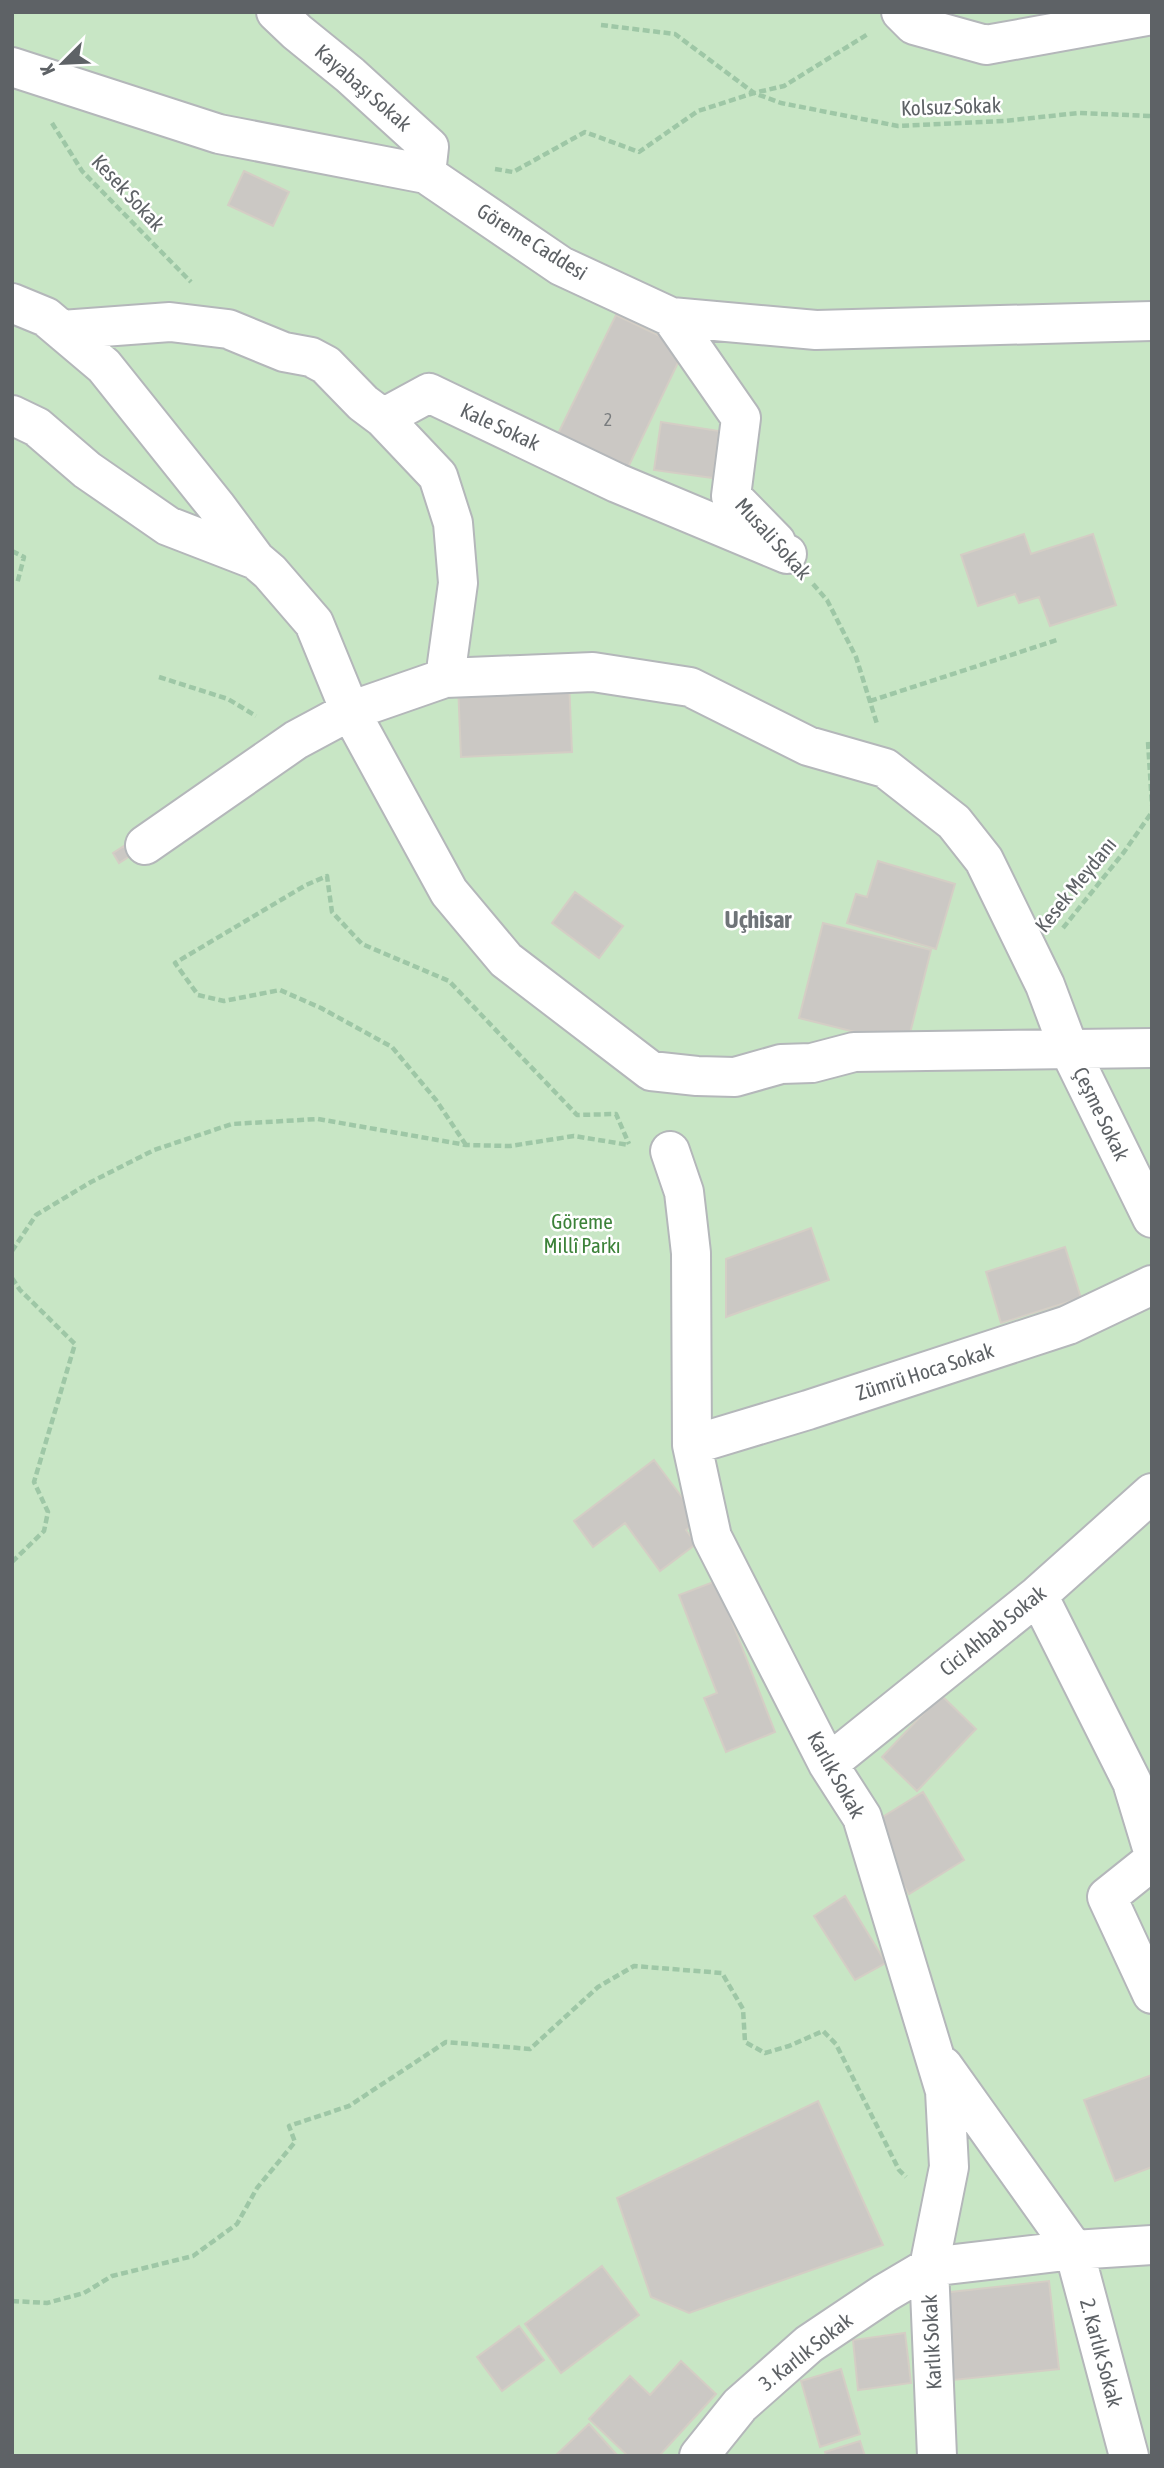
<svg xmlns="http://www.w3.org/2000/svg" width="1164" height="2468" font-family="'Asap Condensed',sans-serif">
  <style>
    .green { fill: #c8e6c5 }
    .building { fill: #cbc8c4; stroke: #d4cec5; stroke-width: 2 }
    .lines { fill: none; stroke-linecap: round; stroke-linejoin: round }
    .minor-casing { stroke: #b4b7ba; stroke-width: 42 }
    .path { stroke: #9ec7a6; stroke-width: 4.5; stroke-dasharray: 7 3.5; stroke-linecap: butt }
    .minor { stroke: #fff; stroke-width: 38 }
    .labels { text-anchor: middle; stroke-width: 5; stroke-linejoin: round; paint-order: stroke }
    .number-label { font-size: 18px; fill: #797c7e }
    .street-label { font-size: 21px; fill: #5e6266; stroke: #fff }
    .park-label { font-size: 21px; fill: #3c8239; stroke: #fff }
    .quarter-label { font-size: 24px; font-weight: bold; fill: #6f7478; stroke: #fff }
  </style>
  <rect width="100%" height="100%" fill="#f0ede7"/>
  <path class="green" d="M12,12h1140v2444h-1140z"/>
  <path class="building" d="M244,171l45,21 -16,34 -45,-21z
    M616,315l69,33 -62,130 -70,-34z
    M661,422l58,9 -6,47 -59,-8z
    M1024,534l7,20 62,-20 23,71 -66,21 -11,-29 -20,6 -4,-9 -37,12 -17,-51z
    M569,680l3,72 -111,5 -3,-73z
    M124,846l6,10 -11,7 -6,-10z
    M878,861l77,23 -19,65 -89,-26 9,-29 11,3z
    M575,892l48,34 -24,32 -47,-35z
    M823,923l108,27 -24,95 -108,-27z
    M811,1228l18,52 -103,37v-58z
    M1065,1247l16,51 -80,25 -15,-51z
    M654,1460l45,60 -13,10 10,14 -36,27 -35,-48 -32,24 -19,-26z
    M716,1581l59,151 -49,20 -22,-54 13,-5 -38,-98z
    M941,1695l35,34 -59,62 -35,-34z
    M923,1792l41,68 -55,34 -41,-68z
    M845,1896l41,67 -31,17 -41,-64z
    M1152,2075v92l-37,14 -31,-81z
    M818,2101l65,144 -194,68 -38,-16 -34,-99z
    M602,2266l37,49 -78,58 -36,-49z
    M1049,2281l10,88 -106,11 -11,-87z
    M519,2326l25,34 -42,31 -25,-34z
    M905,2333l6,50 -53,7 -5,-50z
    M681,2361l35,33 -57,62h-31l-39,-37 41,-43 20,19z
    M841,2369l19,65 -40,13 -19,-66z
    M589,2424l29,32h-63z
    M860,2441l5,15h-39l-1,-4z"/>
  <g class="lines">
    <defs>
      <path id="minor" d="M276,12l21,20 53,43 79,72 -3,27
        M901,12l13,13 72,20 166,-30
        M12,67l207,67 207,40 135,92 110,51 145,13 336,-9
        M12,303l34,14 58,49 112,140 40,54 14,12 44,51 36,88 99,181 57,68 145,111 46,5 38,1 46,-13 31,-1 42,-11 298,-4
        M671,317l70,101 -10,78 45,46
        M62,330l108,-8 58,7 56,23 27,5 15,8 37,38 20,15 46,-25 188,90 170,71
        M12,415l25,12 50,43 81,56 88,34
        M383,418l55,58 15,47 5,60 -13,95
        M145,845l151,-105 54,-29 95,-33 148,-6 97,15 118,59 77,22 69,54 30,38 61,125 24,64 83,169
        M670,1151l14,41 7,61 1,192 20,92 116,227 34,53 83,274 4,76 -20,100 8,189
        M692,1445l116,-35 260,-85 84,-40
        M1038,1595l94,187 20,66
        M828,1764l210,-169 114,-102
        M1152,1861l-45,36 45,97
        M943,2066l131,184 55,206
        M699,2456l41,-51 69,-61 76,-51 44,-26 145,-17 78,-5"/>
    </defs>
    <use href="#minor" class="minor-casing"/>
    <path class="path" d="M601,25l74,9 79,59 30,-7 84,-52
      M52,123l30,48 109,111
      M495,169l18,3 72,-40 54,20 59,-41 56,-18 27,10 117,23 106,-5 74,-8 74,3
      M12,551l12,6 -7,27
      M813,584l14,16 29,57 21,67
      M159,677l69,22 28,17
      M870,701l187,-61
      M1148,742l4,63
      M1063,928l61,-76 28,-40
      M466,1145l-30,-45 -44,-53 -71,-39 -41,-18 -56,11 -26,-6 -23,-32 131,-78 21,-9 5,36 30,32 87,37 128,134 39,-1 13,30
      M12,1251l24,-36 55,-33 63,-32 78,-26 86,-5 148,26 44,1 64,-10 55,9
      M12,1278l8,12 55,54 -41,138 14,30 -4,19 -32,31
      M12,2301l35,2 37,-10 28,-17 81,-20 44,-32 20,-36 38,-46 -6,-16 60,-20 97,-64 84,7 68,-62 36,-21 88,7 21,36 2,33 20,11 24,-7 34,-15 13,13 63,126 7,7"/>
    <use href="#minor" class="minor"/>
  </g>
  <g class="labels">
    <g class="number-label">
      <text x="608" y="426">2</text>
    </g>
    <g class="street-label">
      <text transform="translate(363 88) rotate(41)" y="7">Kayabaşı Sokak</text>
      <text transform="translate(951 107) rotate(-2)" y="7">Kolsuz Sokak</text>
      <text transform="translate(128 193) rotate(47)" y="7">Kesek Sokak</text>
      <text transform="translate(532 242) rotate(32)" y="7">Göreme Caddesi</text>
      <text transform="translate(500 427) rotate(25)" y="7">Kale Sokak</text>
      <text transform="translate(773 539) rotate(48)" y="7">Musali Sokak</text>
      <text transform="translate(1076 885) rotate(-51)" y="7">Kesek Meydanı</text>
      <text transform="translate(1101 1114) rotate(64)" y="7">Çeşme Sokak</text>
      <text transform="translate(925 1372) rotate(-18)" y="7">Zümrü Hoca Sokak</text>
      <text transform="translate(993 1631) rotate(-39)" y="7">Cici Ahbab Sokak</text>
      <text transform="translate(836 1775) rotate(61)" y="7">Karlık Sokak</text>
      <text transform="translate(932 2342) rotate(-93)" y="7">Karlık Sokak</text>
      <text transform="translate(806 2352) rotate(-38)" y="7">3. Karlık Sokak</text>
      <text transform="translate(1101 2353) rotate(75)" y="7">2. Karlık Sokak</text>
    </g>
    <g class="park-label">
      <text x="582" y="1229">Göreme<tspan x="582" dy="24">Millî Parkı</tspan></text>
    </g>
    <g class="quarter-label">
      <text x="758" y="928">Uçhisar</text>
    </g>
  </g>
  <rect width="1164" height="2468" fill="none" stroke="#5e6266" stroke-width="28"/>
  <g transform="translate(63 63) rotate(246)" stroke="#ffffff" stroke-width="5" paint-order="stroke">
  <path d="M0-5L12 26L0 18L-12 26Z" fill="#5e6266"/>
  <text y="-10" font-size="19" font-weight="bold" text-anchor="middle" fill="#5e6266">K</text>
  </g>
</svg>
